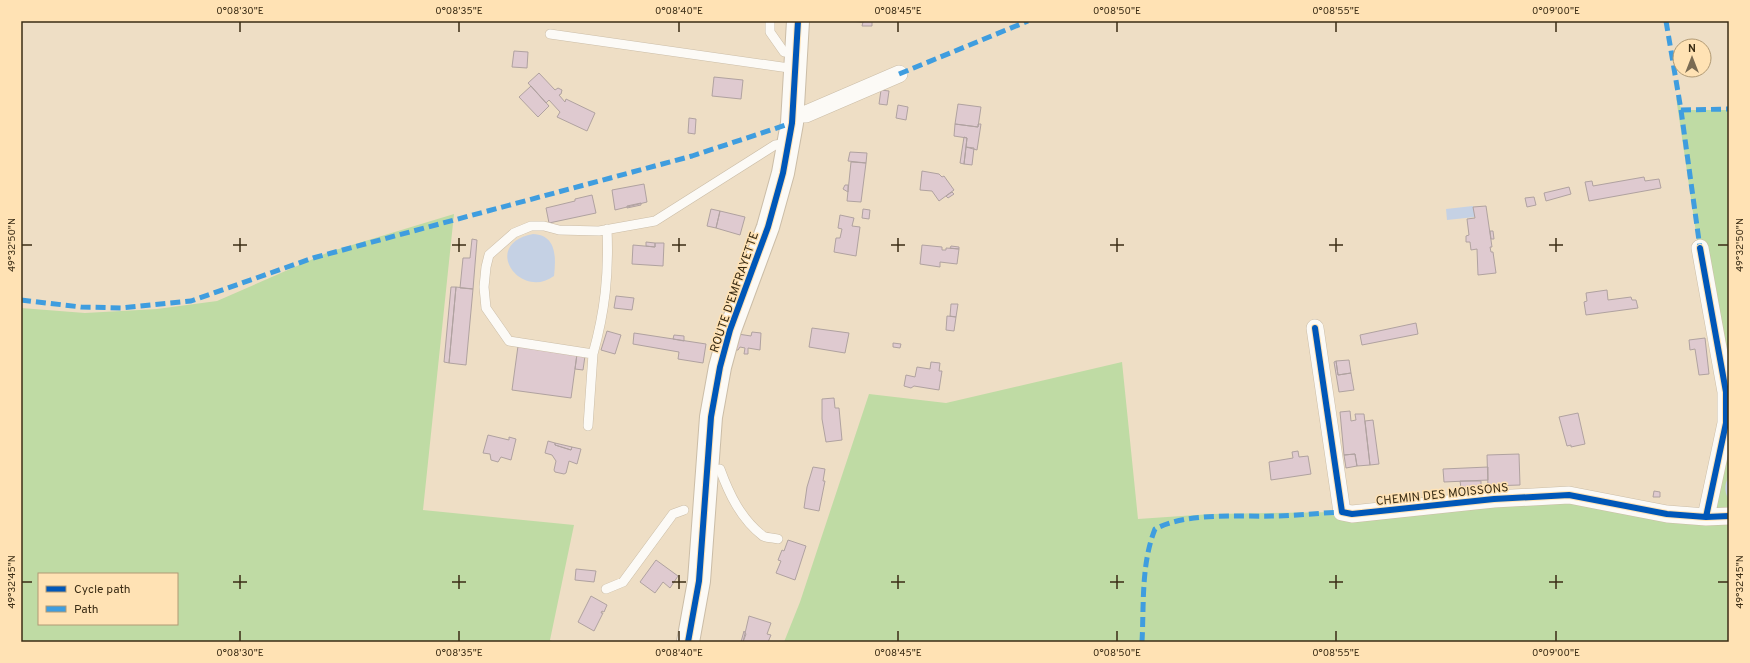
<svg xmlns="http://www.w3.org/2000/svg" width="1750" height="663" font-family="Overpass,sans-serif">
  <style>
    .green { fill: #bfdba4; fill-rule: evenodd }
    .water { fill: #c5d1e4 }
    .building { fill: #dfcad0; stroke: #b0a2a0 }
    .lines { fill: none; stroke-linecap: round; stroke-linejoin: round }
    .lane-casing { stroke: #cbbda7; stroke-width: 10 }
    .street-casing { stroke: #cbbda7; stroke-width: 18 }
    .secondary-casing { stroke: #cbbda7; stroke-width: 24 }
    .lane { stroke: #fcfaf6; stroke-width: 9 }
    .street { stroke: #fcfaf6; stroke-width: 17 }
    .secondary { stroke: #fcfaf6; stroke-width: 22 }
    .quiet { stroke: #3f9ddf; stroke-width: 5; stroke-dasharray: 10 5; stroke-linecap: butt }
    .cycleway-casing { stroke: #ffe2b4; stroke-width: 8 }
    .cycleway { stroke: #0057b8; stroke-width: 6 }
    .ticks { fill: none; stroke: #3b2d15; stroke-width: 1.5 }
    .labels { text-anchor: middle; stroke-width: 3; stroke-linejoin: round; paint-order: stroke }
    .street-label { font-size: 12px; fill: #3b2d15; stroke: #ffe2b4 }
    .neatline { fill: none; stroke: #3b2d15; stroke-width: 1.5 }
    .ticks-label { font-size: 10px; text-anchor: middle; fill: #3b2d15 }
  </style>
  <rect width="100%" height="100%" fill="#eedec5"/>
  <path class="green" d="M1676,97l6,13h47v532h-945l16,-40 69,-208 77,9 176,-41 16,157 73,-5 128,-2 158,-17 153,13 53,2 20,-94z
    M454,214l-31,296 151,15 -24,115 4,2h-533v-334l64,5 72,-4 60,-8 112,-49zM39,574h138v50h-138z"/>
  <path class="water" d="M1473,206l2,11 -28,3 -1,-11z
    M533,234c24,1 23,24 21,42 -34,25 -74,-32 -21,-42z
    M1729,476v24c-5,-8 -5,-16 0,-24z"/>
  <path class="building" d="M848,21h24v5h-10l1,-4z
    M514,51l14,1 -1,16 -15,-1z
    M539,73l16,17 3,-2 4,2 -1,4 -2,1 6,7 1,-3 29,14 -8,18 -30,-14 3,-5 -11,-12 -3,3 -18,-20z
    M714,77l29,3 -2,19 -29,-3z
    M531,86l18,20 -11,11 -19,-20z
    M881,90l8,1 -2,14 -8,-1z
    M958,104l23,3 -3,20 -23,-3z
    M898,105l10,2 -2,13 -10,-2z
    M689,118l7,1 -1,15 -7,-1z
    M955,124l23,3v-3h3l-4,26 -11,-3 1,-9 -13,-2z
    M964,137l3,1 -3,26 -4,-1z
    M966,147l8,1 -2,17 -8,-1z
    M850,152l17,1 -1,10 -18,-2z
    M851,162l15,1 -5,39 -14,-1z
    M922,171l17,3 3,3 2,-1 10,14 -15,11 -7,-10 -12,-1z
    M1644,177l1,4 14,-2 2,9 -72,13 -4,-19 7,-1 1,5z
    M644,184l3,18 -32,8 -3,-20z
    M845,185h3v7l-5,-3z
    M1569,187l2,7 -25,7 -2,-8z
    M952,192l2,2 -6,4 -2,-2z
    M592,195l4,18 -47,10 -3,-15 29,-7v-2z
    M1534,197l2,8 -9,2 -2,-9z
    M641,203v2l-14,3v-2z
    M1486,206l6,41h-2l1,5h2l3,21 -18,2 -1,-26 -6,1 -1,-8h-4v-6l3,-1 -2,-16 8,-1 -2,-11z
    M711,209l9,2 -4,17 -9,-2z
    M863,209l7,1 -1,9 -7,-1z
    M720,211l25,6 -5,18 -24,-7z
    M840,215l14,3 -2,8 8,1 -4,29 -22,-4 2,-14h4l2,-9 -4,-1z
    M1490,231h3l1,8h-3z
    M472,239l5,1 -4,49 -13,-1 3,-30h7z
    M646,242l9,1v4l-9,-1z
    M655,243h9l-1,23 -31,-2 1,-19 22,2z
    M922,245l20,2v3h4v-2l13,1 -2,15 -17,-2v5l-20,-3z
    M951,246l8,1v2l-9,-1z
    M451,287h5l-7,76 -5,-1z
    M456,287l17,2 -7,76 -17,-2z
    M1607,290l1,10 23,-3 1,3h4l2,8 -52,7 -2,-13 3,-1 -1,-8z
    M616,296l18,2 -2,12 -18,-2z
    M951,304h7l-2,13 -6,-1z
    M947,316l9,1 -2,14 -8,-1z
    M1416,323l2,11 -56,11 -2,-10z
    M812,328l37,5 -4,20 -36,-6z
    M607,331l14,4 -6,19 -14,-4z
    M752,332l9,1 -1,17 -12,-2v6h-4l1,-6 -5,-1 -2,3h-6l6,-16 13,2z
    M634,333l72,11 -3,19 -25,-4 1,-7 -46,-8z
    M674,335l10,1v5l-11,-2z
    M1705,338l4,36 -10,1 -4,-26 -5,1 -1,-10z
    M893,343l8,1 -1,4 -7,-1z
    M518,346l59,8 -6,44 -59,-8z
    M577,354l8,2 -2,14 -8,-1z
    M1349,360l2,13 -13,2 -2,-14z
    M1336,361l2,14 13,-2 3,17 -15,2 -5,-30z
    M931,362l9,1 -1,8h3l-3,19 -25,-4 -3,2 -7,-2 2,-11 9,2 2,-10 13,2z
    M834,398l1,10h4l3,32 -16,2 -4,-23v-20z
    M1350,411l1,10 5,-1 -1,-6h9l6,51 -13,1 -2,-12 -11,1 -4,-43z
    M1578,413l7,31 -14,3v-2l-4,1 -8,-29z
    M1373,420l6,44 -9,1 -5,-44z
    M488,435l21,5v-3l7,2 -5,21 -10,-3 -3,5 -7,-2 -1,-6 -7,-1z
    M548,441l7,2v2l16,5 1,-3 9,2 -4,15 -8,-3 -3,12 -2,1 -9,-2 -1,-2 2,-9 -4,-6 -7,-2z
    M555,443l17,4 -1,3 -16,-5z
    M1298,451l1,6 9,-1 3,18 -40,6 -2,-18 24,-4 -1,-6z
    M1355,454l2,12 -11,2 -2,-13z
    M1519,454l1,31 -32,1 -1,-31z
    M813,467l12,2 -2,12h2l-6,30 -15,-3 3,-21z
    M1488,467v13l-44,2 -1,-13z
    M1460,481h21v6l-20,1z
    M1654,491l6,1v5h-7z
    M788,540l18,6 -11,34 -19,-7 5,-12 -3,-1 4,-10 2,1z
    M656,560l22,16 -8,12 -7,-6 -8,11 -15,-11z
    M576,569l20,2 -2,11 -19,-2z
    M591,596l16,9 -3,7 -2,-1 -1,2h2l-9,18 -16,-9z
    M749,616l22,7 -4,11 4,1 -3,7h-25z
    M744,631l2,3 -3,8h-2z"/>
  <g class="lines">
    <defs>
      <path id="lane" d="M770,21v11l14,20 13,1
        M550,34l246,35
        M607,229c2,45 -2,82 -14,125l-84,-13 -23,-33 -2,-21 2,-20 3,-12 25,-22 17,-7h13l15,4 40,1 56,-10 120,-76 14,-2
        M588,426l5,-72
        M720,469c9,25 21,50 43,67 4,2 11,2 15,3
        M606,589l17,-7 50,-68 11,-4"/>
      <path id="street" d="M793,114h13l93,-40
        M1700,248l26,144v31l-20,94
        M1315,328l27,184 10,2 142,-15 75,-4 98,19 39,3 23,-1"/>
      <path id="secondary" d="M688,642l11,-61 12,-164 9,-50 10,-37 38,-103 15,-54 9,-50 6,-102"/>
    </defs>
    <use href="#lane" class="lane-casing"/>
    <use href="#street" class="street-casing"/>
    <use href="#secondary" class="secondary-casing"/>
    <use href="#lane" class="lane"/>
    <use href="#street" class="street"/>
    <use href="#secondary" class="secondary"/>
    <path class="quiet" d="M1666,21l15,89 19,138
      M899,74l129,-53
      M1681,110l48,-1
      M21,300l60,7 40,1 70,-7 122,-43 379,-102 100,-33
      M1142,642c2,-38 -1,-78 13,-113 33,-17 80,-12 117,-13 23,0 47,-3 70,-4"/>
    <defs>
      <path id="cycleway" d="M1700,248l26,144v31l-20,94
        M1315,328l27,184 10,2 142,-15 75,-4 98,19 39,3 23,-1
        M688,642l11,-61 12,-164 9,-50 10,-37 38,-103 15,-54 9,-50 6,-102"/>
    </defs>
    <use href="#cycleway" class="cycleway-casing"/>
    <use href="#cycleway" class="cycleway"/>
  </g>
  <path class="ticks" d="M240,22v10M459,22v10M679,22v10M898,22v10M1117,22v10M1336,22v10M1556,22v10M240,238v14M459,238v14M679,238v14M898,238v14M1117,238v14M1336,238v14M1556,238v14M22,245h10M233,245h14M452,245h14M672,245h14M891,245h14M1110,245h14M1329,245h14M1549,245h14M1718,245h10M240,575v14M459,575v14M679,575v14M898,575v14M1117,575v14M1336,575v14M1556,575v14M22,582h10M233,582h14M452,582h14M672,582h14M891,582h14M1110,582h14M1329,582h14M1549,582h14M1718,582h10M240,631v10M459,631v10M679,631v10M898,631v10M1117,631v10M1336,631v10M1556,631v10"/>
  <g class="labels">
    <g class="street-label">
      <text transform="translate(734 292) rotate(-71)" y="4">ROUTE D'EMFRAYETTE</text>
      <text transform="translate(1442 494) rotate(-6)" y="4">CHEMIN DES MOISSONS</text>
    </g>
  </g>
  <rect width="1750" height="663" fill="none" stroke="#ffe2b4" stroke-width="44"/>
  <rect x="38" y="573" width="140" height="52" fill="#ffe2b4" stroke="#b19a74"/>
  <rect x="46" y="586" width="20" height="6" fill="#0057b8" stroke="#b19a74"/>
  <text x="74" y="593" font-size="12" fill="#3b2d15">Cycle path</text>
  <rect x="46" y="606" width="20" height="6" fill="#3f9ddf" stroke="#b19a74"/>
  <text x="74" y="613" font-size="12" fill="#3b2d15">Path</text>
  <g transform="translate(1692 58)"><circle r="19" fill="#ffe2b4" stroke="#b19a74"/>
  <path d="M0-3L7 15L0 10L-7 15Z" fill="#7a6b53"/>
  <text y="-6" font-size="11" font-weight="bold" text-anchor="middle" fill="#3b2d15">N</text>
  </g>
  <rect x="22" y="22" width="1706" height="619" class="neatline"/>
  <g class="ticks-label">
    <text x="240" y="14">0°08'30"E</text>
    <text x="459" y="14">0°08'35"E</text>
    <text x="679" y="14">0°08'40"E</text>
    <text x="898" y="14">0°08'45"E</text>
    <text x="1117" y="14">0°08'50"E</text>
    <text x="1336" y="14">0°08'55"E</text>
    <text x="1556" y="14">0°09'00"E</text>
    <text transform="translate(11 245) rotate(-90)" y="4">49°32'50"N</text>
    <text transform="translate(1739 245) rotate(-90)" y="4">49°32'50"N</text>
    <text transform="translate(11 582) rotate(-90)" y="4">49°32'45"N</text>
    <text transform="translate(1739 582) rotate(-90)" y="4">49°32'45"N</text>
    <text x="240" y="656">0°08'30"E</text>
    <text x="459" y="656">0°08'35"E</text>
    <text x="679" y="656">0°08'40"E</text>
    <text x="898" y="656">0°08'45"E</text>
    <text x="1117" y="656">0°08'50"E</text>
    <text x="1336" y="656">0°08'55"E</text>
    <text x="1556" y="656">0°09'00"E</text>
  </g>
</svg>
